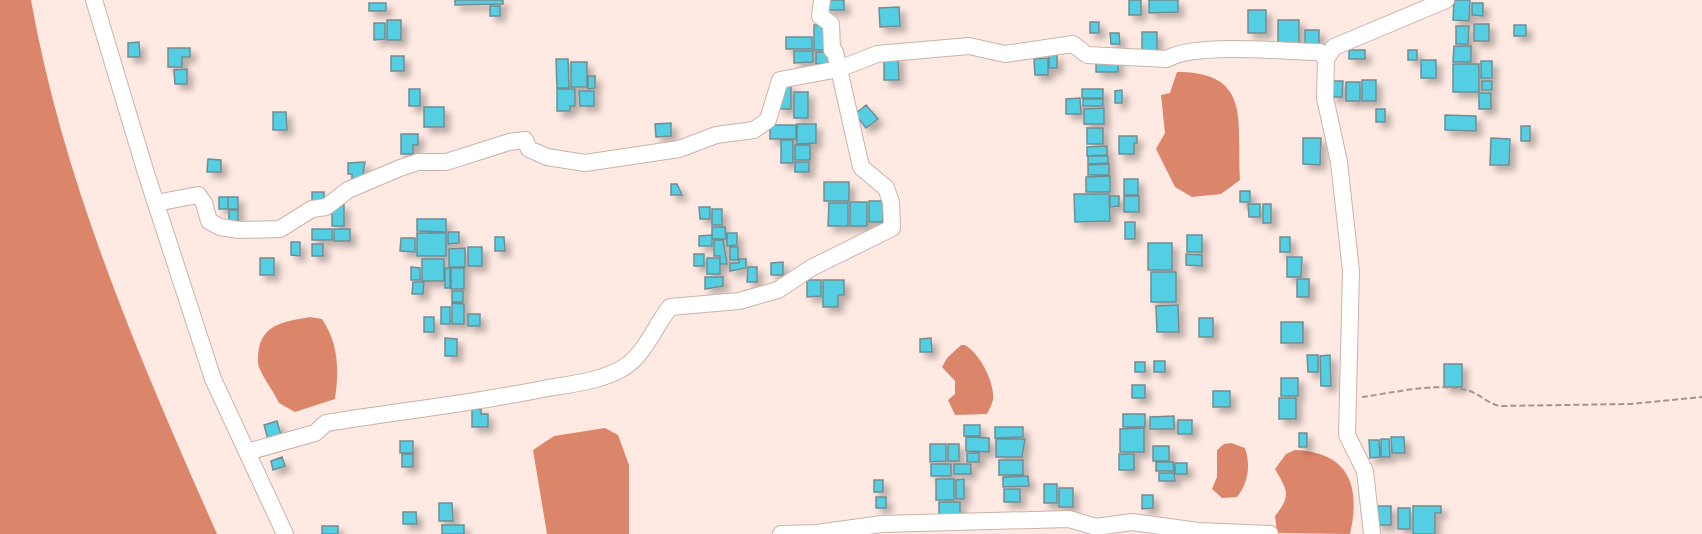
<svg xmlns="http://www.w3.org/2000/svg" width="1702" height="534" font-family="'Roboto Condensed',sans-serif">
  <style>
    .water { fill: #db866a }
    .building { fill: #52cee3; stroke: #728d92; stroke-width: 1.5; filter: url(#shadow) }
    .lines { fill: none; stroke-linecap: round; stroke-linejoin: round }
    .minor-casing { stroke: #cab2a9; stroke-width: 18 }
    .path { stroke: #a4948f; stroke-width: 2; stroke-dasharray: 6 3; stroke-linecap: butt }
    .minor { stroke: #fff; stroke-width: 16 }
  </style>
  <defs>
    <filter id="shadow"><feDropShadow dx="5.5" dy="5.5" stdDeviation="3" flood-color="#0004"/></filter>
  </defs>
  <rect width="100%" height="100%" fill="#ffeae3"/>
  <path class="water" d="M0,0h31c33,186 110,362 186,534h-217z
    M1177,72c77,0 59,52 63,108l-19,14 -29,3 -17,-10 -19,-38 9,-16 -4,-38 9,-2z
    M310,317l12,2c17,26 17,51 13,80l-40,13 -16,-9c-6,-13 -15,-23 -20,-36 -2,-6 -1,-13 0,-19 5,-25 29,-27 51,-31z
    M961,345h4c15,9 30,37 28,55 -1,4 -4,10 -6,14l-32,1 -7,-15 7,-6v-13l-13,-14 5,-9z
    M605,428l13,7 11,30v69h-82l-14,-84 21,-14z
    M1231,443l14,5c6,18 3,35 -8,49l-15,1 -10,-9 5,-12v-27l7,-6z
    M1295,450c54,2 66,36 55,84l-73,-1 -2,-17c17,-21 12,-26 0,-47l11,-15z"/>
  <path class="building" d="M455,0h48v4l-48,1z
    M825,0h19v10h-19z
    M1129,0h12v15h-12z
    M1149,0h29v12l-29,1z
    M1454,0h16l-1,21 -16,-1z
    M369,3h17v8h-17z
    M1472,3h11v13l-11,-1z
    M490,6h10v10h-10z
    M899,7l1,19 -20,1 -1,-19z
    M1248,10h18v23h-18z
    M387,20h14v20h-14z
    M1278,20h21v28h-21z
    M1090,22h9v11h-9z
    M374,23h11v16l-11,1z
    M1474,24h15v17h-15z
    M814,25h17v25h-17z
    M1514,25h12v11h-12z
    M1456,26h13l-1,18h-12z
    M1305,30h14v16h-14z
    M1142,32h15v21h-15z
    M1110,33h9l1,11h-9z
    M786,37h26v12h-26z
    M139,42l1,15h-12v-14z
    M1454,46h17v16h-18z
    M168,48h22v9h-8v10h-14z
    M1349,50h16v9h-16z
    M1408,50h9v10h-9z
    M794,51h19v11l-19,1z
    M816,52h18v11l-18,1z
    M1049,55h8v13h-8z
    M391,56h13v15h-13z
    M884,56h14l1,24h-15z
    M1048,58v17h-13l-1,-16z
    M1118,58v14h-22v-13z
    M556,59h12l1,29h-12z
    M1421,60h15v18h-15z
    M1481,61h11v17h-11z
    M571,62h16v25h-16z
    M1453,64h26v28h-26z
    M187,69v15h-12l-1,-14z
    M588,76h7v12l-7,1z
    M1362,80h14v21h-14z
    M1331,81h12l-1,16h-11z
    M1482,81h10v9h-10z
    M1346,82h14v19h-14z
    M779,85h12v24h-12z
    M409,89h11v17h-11z
    M557,89h18v17h-5v5h-13z
    M1082,89h21v9h-21z
    M1122,90v13h-7v-12z
    M579,91h15v15h-14z
    M794,92h14v26h-14z
    M1479,93h12v16h-12z
    M1080,98l1,16h-15v-15z
    M1083,99h20v7h-20z
    M866,105l12,14 -12,9 -11,-14z
    M424,107h20v20h-20z
    M1104,108v16h-20v-15z
    M1376,109h9v13h-9z
    M273,112h13l1,18h-14z
    M1445,115l31,1v15l-31,-1z
    M671,123v13l-15,1 -1,-13z
    M797,124h19v19l-19,1z
    M770,125h26v14h-26z
    M1521,126h9v15h-9z
    M1087,128h16v16h-16z
    M401,134h17v11h-5v9h-12z
    M1119,136h18v7h-3v11h-15z
    M1303,138h18l-1,27 -17,-1z
    M1491,138l19,1 -1,26h-19z
    M781,140h12v23h-12z
    M795,145h15v15h-15z
    M1107,146v9l-20,1v-9z
    M1088,156h20v7l-20,1z
    M208,159l13,1v12h-14z
    M365,162l-3,19h-10v-7h-4v-11z
    M795,162h14v10h-14z
    M1109,164v11h-21v-10z
    M1110,176v16h-24v-15z
    M1124,179h14v16h-14z
    M824,182h25v19h-25z
    M671,184h6l5,11h-11z
    M1240,191h10v11h-10z
    M312,192h12v14h-12z
    M1074,194h35l1,27 -35,1z
    M1110,196h9v10l-9,1z
    M1124,196h15v16h-15z
    M219,197h9v12h-9z
    M228,197h10v12h-10z
    M869,201h14v21h-14z
    M850,202h17v24h-17z
    M829,203h19v23h-20z
    M1248,204h12v13h-11z
    M1263,204h8v19h-8z
    M332,205h12v21h-12z
    M699,207h11v12h-10z
    M712,209h10v16h-10z
    M229,210h9v11h-9z
    M417,219h29v13l-29,-1z
    M1125,222h10v17h-10z
    M712,227h13l1,12h-14z
    M312,229h20v11h-20z
    M334,229h16v12h-16z
    M448,232h11v11l-11,1z
    M417,233h29v23h-29z
    M727,233h10v12l-10,1z
    M712,235v11h-13v-10z
    M1187,235h15v17h-15z
    M495,237h9l1,14h-10z
    M1280,237h10v15h-10z
    M401,238h14v14l-15,-1z
    M714,240h9l4,24h-7v-8h-6z
    M291,242h9v14l-9,-1z
    M1148,243h24v27h-24z
    M312,244h11v12h-11z
    M468,247h14v19h-14z
    M730,247h8v13h-8z
    M465,248v19h-16v-18z
    M694,254h10v12h-10z
    M1186,254l16,1v11l-16,-1z
    M1287,257h15l-1,20h-14z
    M260,258h14v17h-14z
    M707,258h13v16h-13z
    M422,259h22v22h-22z
    M739,259h7v9l-16,3v-8h9z
    M783,262v13h-12v-12z
    M411,267l9,1v12h-9z
    M748,267h9v15h-10z
    M445,268h5v20h-5z
    M451,268h13v21h-13z
    M1151,272h25v30h-25z
    M705,277h18v9l-18,3z
    M1297,279h12v18h-12z
    M807,280h14v16l-14,1z
    M823,280h21v15h-6v12h-15z
    M413,282h11l-1,12h-11z
    M452,291h11v11h-11z
    M452,303l12,1v20h-12z
    M1178,305l1,27h-22l-1,-26z
    M441,307h9v17h-9z
    M468,314h12v12h-12z
    M424,317h10v15h-10z
    M1199,318h14v19h-14z
    M1281,322h22v21h-22z
    M445,338l12,1v17h-12z
    M931,338l1,14h-12v-13z
    M1307,355h11v17h-10z
    M1330,355l1,31h-10l-1,-30z
    M1154,361h11v11h-11z
    M1135,362h10v10h-10z
    M1444,364h18v23h-18z
    M1281,378h17v18h-17z
    M1132,385h13v13h-13z
    M1213,391h17v16h-17z
    M1279,398h17v21h-17z
    M472,409h9v5h7v13h-16z
    M1123,414h22v13h-22z
    M1174,416v13h-24v-12z
    M1178,420h14v14h-14z
    M277,421l4,14 -13,4 -4,-14z
    M964,425h16v11h-16z
    M995,427h28v10l-28,1z
    M1144,428v24h-24v-23z
    M1299,433h8v14h-8z
    M966,437l23,1v14l-23,-1z
    M1391,437h13l1,16h-13z
    M996,439h29l-3,18h-26z
    M1381,439h8l1,18h-9z
    M1369,440h10l1,17 -10,1z
    M400,441h13v12h-13z
    M930,444h16v17l-16,1z
    M948,444h11v17h-11z
    M1153,446h16v15h-16z
    M967,453h12v9h-12z
    M402,454h11v13h-11z
    M1119,454h15v16h-15z
    M282,457l3,9 -12,4 -2,-9z
    M999,460h24v15h-24z
    M1156,462h17l1,9h-18z
    M1175,463h12v11h-12z
    M931,464h20v12h-20z
    M954,464h17v10h-17z
    M1159,473h15l1,8h-16z
    M1028,476l1,10 -26,1v-10z
    M936,479h18v21h-18z
    M964,479v20h-8v-19z
    M874,480h9v12h-9z
    M1044,484h13v19h-13z
    M1059,488h14v19h-14z
    M1004,489h16v13h-16z
    M1142,495h11v13l-11,1z
    M876,497h10v11h-10z
    M939,502h21v17h-21z
    M439,503h13l1,18h-14z
    M1376,506h15v19h-15z
    M1413,506h28v7h-6v21h-22z
    M1398,508h12v21h-12z
    M403,512h13l1,12h-14z
    M442,525h22v9h-22z
    M322,526h16v8h-16z"/>
  <g class="lines">
    <defs>
      <path id="minor" d="M94,0l52,173 67,206 72,155
        M822,0l-2,16 11,8 1,26 3,2 4,17
        M156,203l42,-8 6,8 5,18 11,6 19,3 41,-1 32,-20 14,-2 22,-17 52,-22 18,-6h28l63,-20 16,-2 4,9 18,8 38,6 94,-14 37,-14 38,-5 14,-10 12,-40 59,-11
        M247,452l68,-19 11,-10c74,-12 148,-20 222,-35 24,-4 53,-7 75,-20 21,-12 32,-42 47,-61l69,-6 39,-11 33,-22 81,-40 -1,-26 -5,-14 -25,-21 -22,-98 38,-15 92,-8 36,8 68,-10 14,11 80,4c28,-17 117,-7 153,-7l6,7
        M781,534l36,-1 65,-9 187,-5 27,8 36,-5 66,9 72,3
        M1372,534l-7,-63 -18,-36 4,-164 -12,-109 -14,-64 1,-39 8,-12 112,-47"/>
    </defs>
    <use href="#minor" class="minor-casing"/>
    <path class="path" d="M1362,397c32,-4 72,-15 104,-7 12,2 20,13 34,16l130,-2 72,-7"/>
    <use href="#minor" class="minor"/>
  </g>
</svg>
